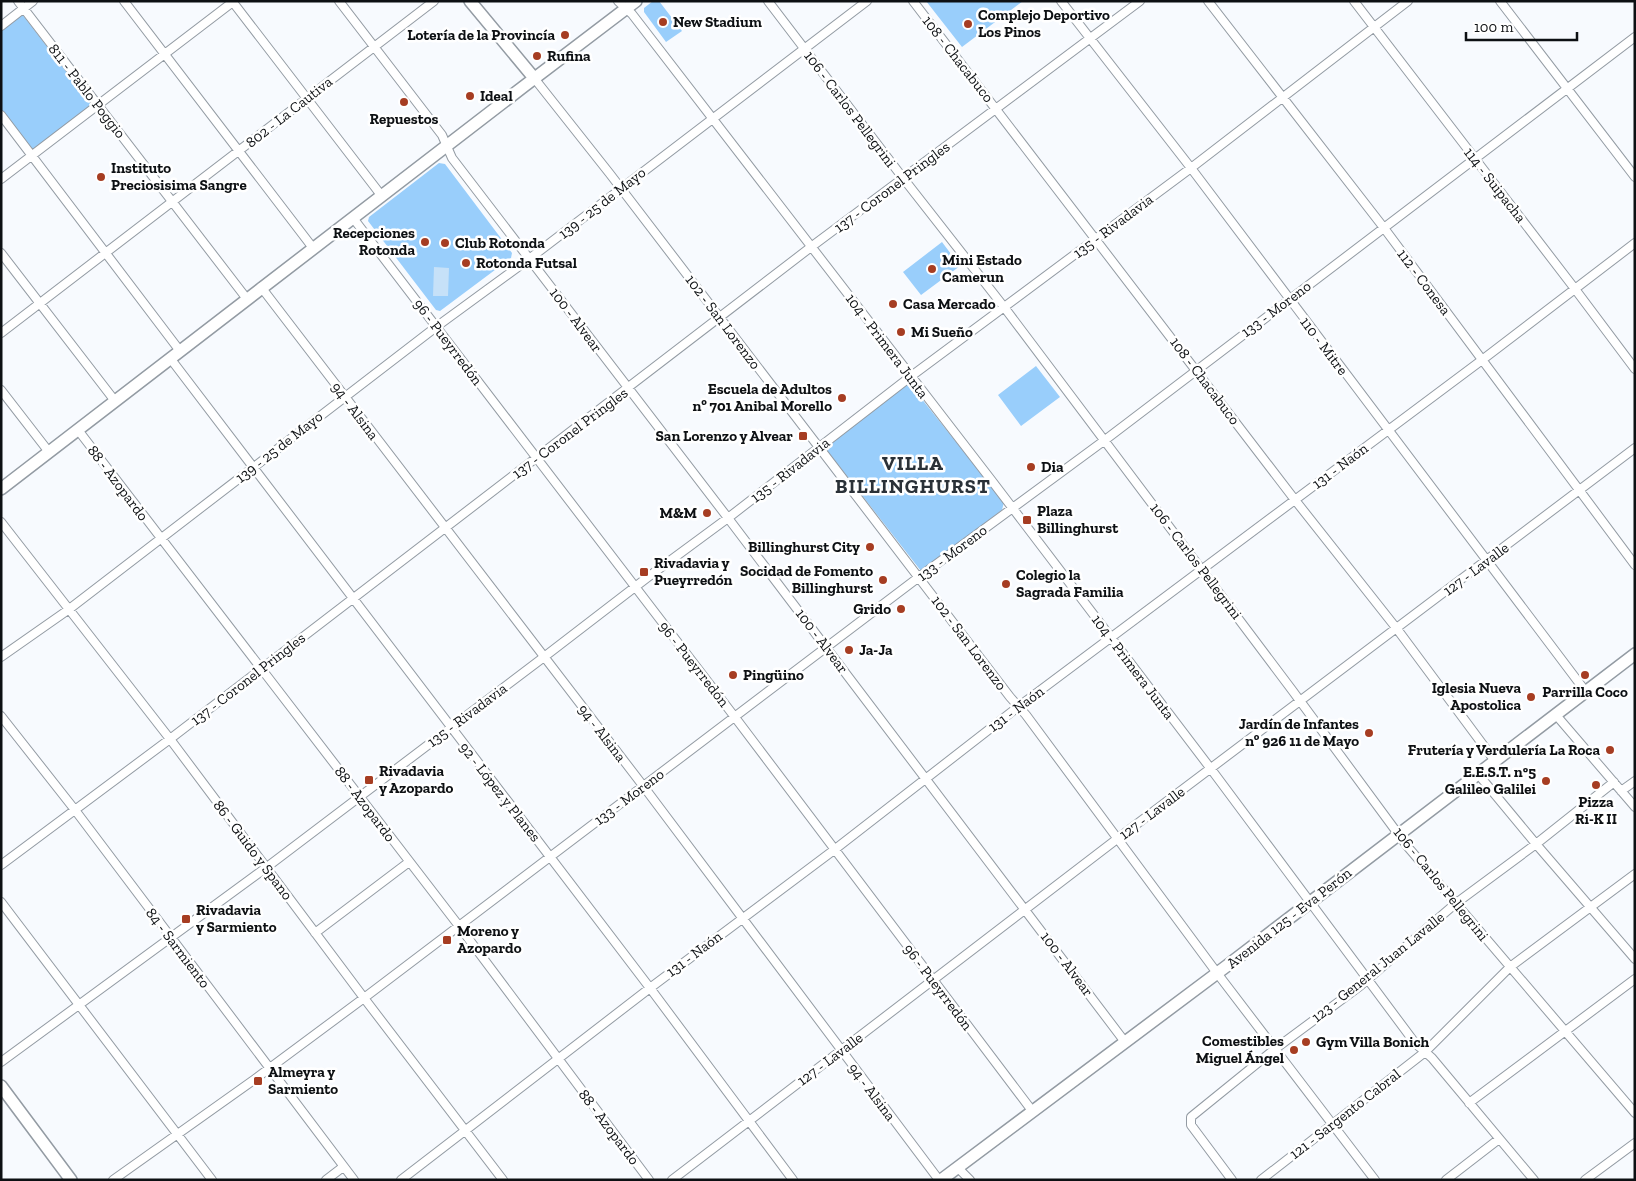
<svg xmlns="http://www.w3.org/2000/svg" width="1636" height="1181" font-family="'Zilla Slab',serif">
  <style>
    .green { fill: #99cefb }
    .water { fill: #c6e1f8 }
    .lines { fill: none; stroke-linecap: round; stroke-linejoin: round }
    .street-casing { stroke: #939ba3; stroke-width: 10 }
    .secondary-casing { stroke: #939ba3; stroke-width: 14 }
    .street { stroke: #fff; stroke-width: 8 }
    .secondary { stroke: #fff; stroke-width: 11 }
    .poi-dot { fill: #a63d22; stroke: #fff; stroke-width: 2 }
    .labels { text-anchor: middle; stroke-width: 5; stroke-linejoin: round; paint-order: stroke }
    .poi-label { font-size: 15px; font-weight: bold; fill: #0d1013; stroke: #fff; text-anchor: start }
    .street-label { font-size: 15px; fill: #0d1013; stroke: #fff }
    .district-label { font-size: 20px; font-weight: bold; letter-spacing: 1px; fill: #2a3138; stroke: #fff }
  </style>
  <rect width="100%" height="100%" fill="#f7fafe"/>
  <path class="green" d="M653,1h6l23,30 -16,11 -22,-30v-4z
    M926,1h97l-61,46z
    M22,14l70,91 -59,46 -32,-40v-81z
    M439,163l6,1 67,89 -1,5 -71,53 -4,-1 -68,-89 1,-4z
    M942,242l18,24 -39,29 -18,-23z
    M1036,366l24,31 -39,29 -23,-31z
    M909,383l95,119 -2,8 -81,61 -96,-123z"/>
  <path class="water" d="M434,267l15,1 -1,28h-15z"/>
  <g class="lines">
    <defs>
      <path id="street" d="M18,1l229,298
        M124,1l189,247
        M232,1l149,194
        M339,1l103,134 10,23 276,360 397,524
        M618,1l14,13 360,467 219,288 204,274 17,15 102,122
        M768,1l135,177 101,129 288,383 115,156 228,267
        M913,1l382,499 102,129 98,132
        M1061,1l130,167 395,524
        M1208,1l176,227 251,337
        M1354,1l221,288 60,80
        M1500,1l135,176
        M1,26l32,-25
        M534,78l76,96 400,523 16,18 191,258 158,207
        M1,115l179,236
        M1,179l233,-178
        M353,218l381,498 299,396
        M1,253l114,148
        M261,287l383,500 295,393
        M1,333l433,-332
        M170,358l480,630 143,192
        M1,390l48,62
        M78,430l381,496 190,254
        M1,522l169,217 194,259 139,182
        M1,657l67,-47 368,-283 93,-68 338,-258
        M1556,715l79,92
        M1,716l74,94 279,370
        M1478,774l58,70 99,115
        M1621,791l14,-10
        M1,865l169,-126 641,-492 329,-246
        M1,902l211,278
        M315,933l94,-71
        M1,1062l266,-195 277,-210 104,-80 80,-59 182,-141 281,-209 217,-167
        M1469,1103l166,-124
        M958,1168l12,12
        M113,1180l142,-101 109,-81 555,-421 186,-137 530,-403
        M326,1180l17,-13
        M401,1180l249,-192 184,-138 184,-143 464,-347 153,-117
        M672,1180l445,-341 518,-391
        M1232,1180l-41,-55v-8l84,-68 85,-63 95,-82 81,-60 78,-62
        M1261,1180l164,-128 85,-85 125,-93
        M1446,1180l53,-41
        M1585,1180l50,-37"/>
      <path id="secondary" d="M470,1l64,77
        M1,489l522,-402 113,-86
        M1,1086l70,94
        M941,1180l287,-215 407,-311"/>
    </defs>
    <use href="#street" class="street-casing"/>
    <use href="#secondary" class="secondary-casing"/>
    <use href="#street" class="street"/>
    <use href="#secondary" class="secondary"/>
  </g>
  <g class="poi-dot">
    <circle cx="663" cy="22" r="5"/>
    <circle cx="968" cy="24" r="5"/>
    <circle cx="565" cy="35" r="5"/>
    <circle cx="537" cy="56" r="5"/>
    <circle cx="470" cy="96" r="5"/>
    <circle cx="404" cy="102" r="5"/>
    <circle cx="101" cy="177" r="5"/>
    <circle cx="425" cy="242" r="5"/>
    <circle cx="445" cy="243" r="5"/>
    <circle cx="466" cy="263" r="5"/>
    <circle cx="932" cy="269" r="5"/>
    <circle cx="893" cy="304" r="5"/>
    <circle cx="901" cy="332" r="5"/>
    <circle cx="842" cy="398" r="5"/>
    <rect x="798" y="431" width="10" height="10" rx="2.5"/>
    <circle cx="1031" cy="467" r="5"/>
    <circle cx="707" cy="513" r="5"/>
    <rect x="1022" y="515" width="10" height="10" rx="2.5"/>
    <circle cx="870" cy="547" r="5"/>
    <rect x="639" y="567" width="10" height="10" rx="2.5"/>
    <circle cx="883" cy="580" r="5"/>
    <circle cx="1006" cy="584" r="5"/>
    <circle cx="901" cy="609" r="5"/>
    <circle cx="849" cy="650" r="5"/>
    <circle cx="733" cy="675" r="5"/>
    <circle cx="1585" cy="675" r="5"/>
    <circle cx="1531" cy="697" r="5"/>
    <circle cx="1369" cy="733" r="5"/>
    <circle cx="1610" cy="750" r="5"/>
    <rect x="364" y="775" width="10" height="10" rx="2.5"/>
    <circle cx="1546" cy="781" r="5"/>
    <circle cx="1596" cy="785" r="5"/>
    <rect x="181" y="914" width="10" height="10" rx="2.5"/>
    <rect x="442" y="935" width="10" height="10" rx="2.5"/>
    <circle cx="1306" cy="1042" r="5"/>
    <circle cx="1294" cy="1050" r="5"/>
    <rect x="253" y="1076" width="10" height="10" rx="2.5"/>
  </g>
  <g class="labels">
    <g class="poi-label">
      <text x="978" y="20">Complejo Deportivo<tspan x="978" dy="17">Los Pinos</tspan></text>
      <text x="673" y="27">New Stadium</text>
      <text x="555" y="40" text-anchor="end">Lotería de la Provincía</text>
      <text x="547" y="61">Rufina</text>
      <text x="480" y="101">Ideal</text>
      <text x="404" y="124" text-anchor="middle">Repuestos</text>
      <text x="111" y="173">Instituto<tspan x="111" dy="17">Preciosisima Sangre</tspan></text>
      <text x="415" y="238" text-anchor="end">Recepciones<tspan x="415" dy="17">Rotonda</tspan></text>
      <text x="455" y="248">Club Rotonda</text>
      <text x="942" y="265">Mini Estado<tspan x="942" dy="17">Camerun</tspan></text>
      <text x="476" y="268">Rotonda Futsal</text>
      <text x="903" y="309">Casa Mercado</text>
      <text x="911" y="337">Mi Sueño</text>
      <text x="832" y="394" text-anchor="end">Escuela de Adultos<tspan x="832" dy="17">nº 701 Anibal Morello</tspan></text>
      <text x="793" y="441" text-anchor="end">San Lorenzo y Alvear</text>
      <text x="1041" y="472">Dia</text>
      <text x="1037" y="516">Plaza<tspan x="1037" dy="17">Billinghurst</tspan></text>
      <text x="697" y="518" text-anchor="end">M&amp;M</text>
      <text x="860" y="552" text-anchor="end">Billinghurst City</text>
      <text x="654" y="568">Rivadavia y<tspan x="654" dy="17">Pueyrredón</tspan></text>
      <text x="873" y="576" text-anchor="end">Socidad de Fomento<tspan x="873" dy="17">Billinghurst</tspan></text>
      <text x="1016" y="580">Colegio la<tspan x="1016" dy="17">Sagrada Familia</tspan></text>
      <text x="891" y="614" text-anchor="end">Grido</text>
      <text x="859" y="655">Ja-Ja</text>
      <text x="743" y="680">Pingüino</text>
      <text x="1521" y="693" text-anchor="end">Iglesia Nueva<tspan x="1521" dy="17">Apostolica</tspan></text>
      <text x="1585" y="697" text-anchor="middle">Parrilla Coco</text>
      <text x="1359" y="729" text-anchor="end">Jardín de Infantes<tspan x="1359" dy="17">nº 926 11 de Mayo</tspan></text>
      <text x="1600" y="755" text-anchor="end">Frutería y Verdulería La Roca</text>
      <text x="379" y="776">Rivadavia<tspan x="379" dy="17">y Azopardo</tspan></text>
      <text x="1536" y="777" text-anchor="end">E.E.S.T. n°5<tspan x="1536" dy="17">Galileo Galilei</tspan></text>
      <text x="1596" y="807" text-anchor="middle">Pizza<tspan x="1596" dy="17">Ri-K II</tspan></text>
      <text x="196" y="915">Rivadavia<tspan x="196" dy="17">y Sarmiento</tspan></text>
      <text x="457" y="936">Moreno y<tspan x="457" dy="17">Azopardo</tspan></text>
      <text x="1284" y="1046" text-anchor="end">Comestibles<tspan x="1284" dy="17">Miguel Ángel</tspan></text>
      <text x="1316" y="1047">Gym Villa Bonich</text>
      <text x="268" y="1077">Almeyra y<tspan x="268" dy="17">Sarmiento</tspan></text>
    </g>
    <g class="street-label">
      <text transform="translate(958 59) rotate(52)" y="5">108 - Chacabuco</text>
      <text transform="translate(87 91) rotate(52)" y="5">811 - Pablo Poggio</text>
      <text transform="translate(850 109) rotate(53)" y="5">106 - Carlos Pellegrini</text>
      <text transform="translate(289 112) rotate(-38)" y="5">802 - La Cautiva</text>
      <text transform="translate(1495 185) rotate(52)" y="5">114 - Suipacha</text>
      <text transform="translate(892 187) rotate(-37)" y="5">137 - Coronel Pringles</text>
      <text transform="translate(602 203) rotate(-38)" y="5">139 - 25 de Mayo</text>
      <text transform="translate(1113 226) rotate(-37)" y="5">135 - Rivadavia</text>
      <text transform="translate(1424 282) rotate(53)" y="5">112 - Conesa</text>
      <text transform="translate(1276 309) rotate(-37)" y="5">133 - Moreno</text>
      <text transform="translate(576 320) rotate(53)" y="5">100 - Alvear</text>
      <text transform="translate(723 322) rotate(53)" y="5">102 - San Lorenzo</text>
      <text transform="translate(448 342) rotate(53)" y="5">96 - Pueyrredón</text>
      <text transform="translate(887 346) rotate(53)" y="5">104 - Primera Junta</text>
      <text transform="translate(1324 346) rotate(53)" y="5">110 - Mitre</text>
      <text transform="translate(1205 381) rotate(53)" y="5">108 - Chacabuco</text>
      <text transform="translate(355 411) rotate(53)" y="5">94 - Alsina</text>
      <text transform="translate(570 433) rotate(-37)" y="5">137 - Coronel Pringles</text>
      <text transform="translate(279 447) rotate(-38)" y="5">139 - 25 de Mayo</text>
      <text transform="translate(1340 466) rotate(-37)" y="5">131 - Naón</text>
      <text transform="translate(790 470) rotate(-38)" y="5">135 - Rivadavia</text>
      <text transform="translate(118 483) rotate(53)" y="5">88 - Azopardo</text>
      <text transform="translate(952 553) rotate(-37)" y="5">133 - Moreno</text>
      <text transform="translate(1196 561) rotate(53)" y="5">106 - Carlos Pellegrini</text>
      <text transform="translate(1476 569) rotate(-37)" y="5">127 - Lavalle</text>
      <text transform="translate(822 641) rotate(53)" y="5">100 - Alvear</text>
      <text transform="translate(969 643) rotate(53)" y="5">102 - San Lorenzo</text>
      <text transform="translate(694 664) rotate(52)" y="5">96 - Pueyrredón</text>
      <text transform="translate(1133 667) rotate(53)" y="5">104 - Primera Junta</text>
      <text transform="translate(248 679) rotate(-38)" y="5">137 - Coronel Pringles</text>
      <text transform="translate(1016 709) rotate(-37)" y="5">131 - Naón</text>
      <text transform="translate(467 715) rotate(-37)" y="5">135 - Rivadavia</text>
      <text transform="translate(602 733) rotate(52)" y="5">94 - Alsina</text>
      <text transform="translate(500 792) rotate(52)" y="5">92 - López y Planes</text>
      <text transform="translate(629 797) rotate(-37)" y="5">133 - Moreno</text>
      <text transform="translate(365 804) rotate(53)" y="5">88 - Azopardo</text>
      <text transform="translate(1152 813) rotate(-37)" y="5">127 - Lavalle</text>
      <text transform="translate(253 850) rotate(53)" y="5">86 - Guido y Spano</text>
      <text transform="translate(1441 884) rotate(51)" y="5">106 - Carlos Pellegrini</text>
      <text transform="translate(1289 918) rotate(-38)" y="5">Avenida 125 - Eva Perón</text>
      <text transform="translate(178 948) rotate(53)" y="5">84 - Sarmiento</text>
      <text transform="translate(694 954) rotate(-37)" y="5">131 - Naón</text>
      <text transform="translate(1067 964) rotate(53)" y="5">100 - Alvear</text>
      <text transform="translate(1378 967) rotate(-39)" y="5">123 - General Juan Lavalle</text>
      <text transform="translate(938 987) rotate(53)" y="5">96 - Pueyrredón</text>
      <text transform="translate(830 1059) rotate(-37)" y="5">127 - Lavalle</text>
      <text transform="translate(872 1092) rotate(53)" y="5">94 - Alsina</text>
      <text transform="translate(1345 1114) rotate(-38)" y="5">121 - Sargento Cabral</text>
      <text transform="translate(609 1127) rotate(53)" y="5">88 - Azopardo</text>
    </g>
    <g class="district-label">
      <text x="913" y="470">VILLA<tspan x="913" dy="23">BILLINGHURST</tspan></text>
    </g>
  </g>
  <rect width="1636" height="1181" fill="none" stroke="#0d1013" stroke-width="5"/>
  <path d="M1466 32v8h111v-8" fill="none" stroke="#0d1013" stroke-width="2.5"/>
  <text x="1474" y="32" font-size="15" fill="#0d1013" stroke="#ffffff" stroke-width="4" paint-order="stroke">100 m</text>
</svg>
